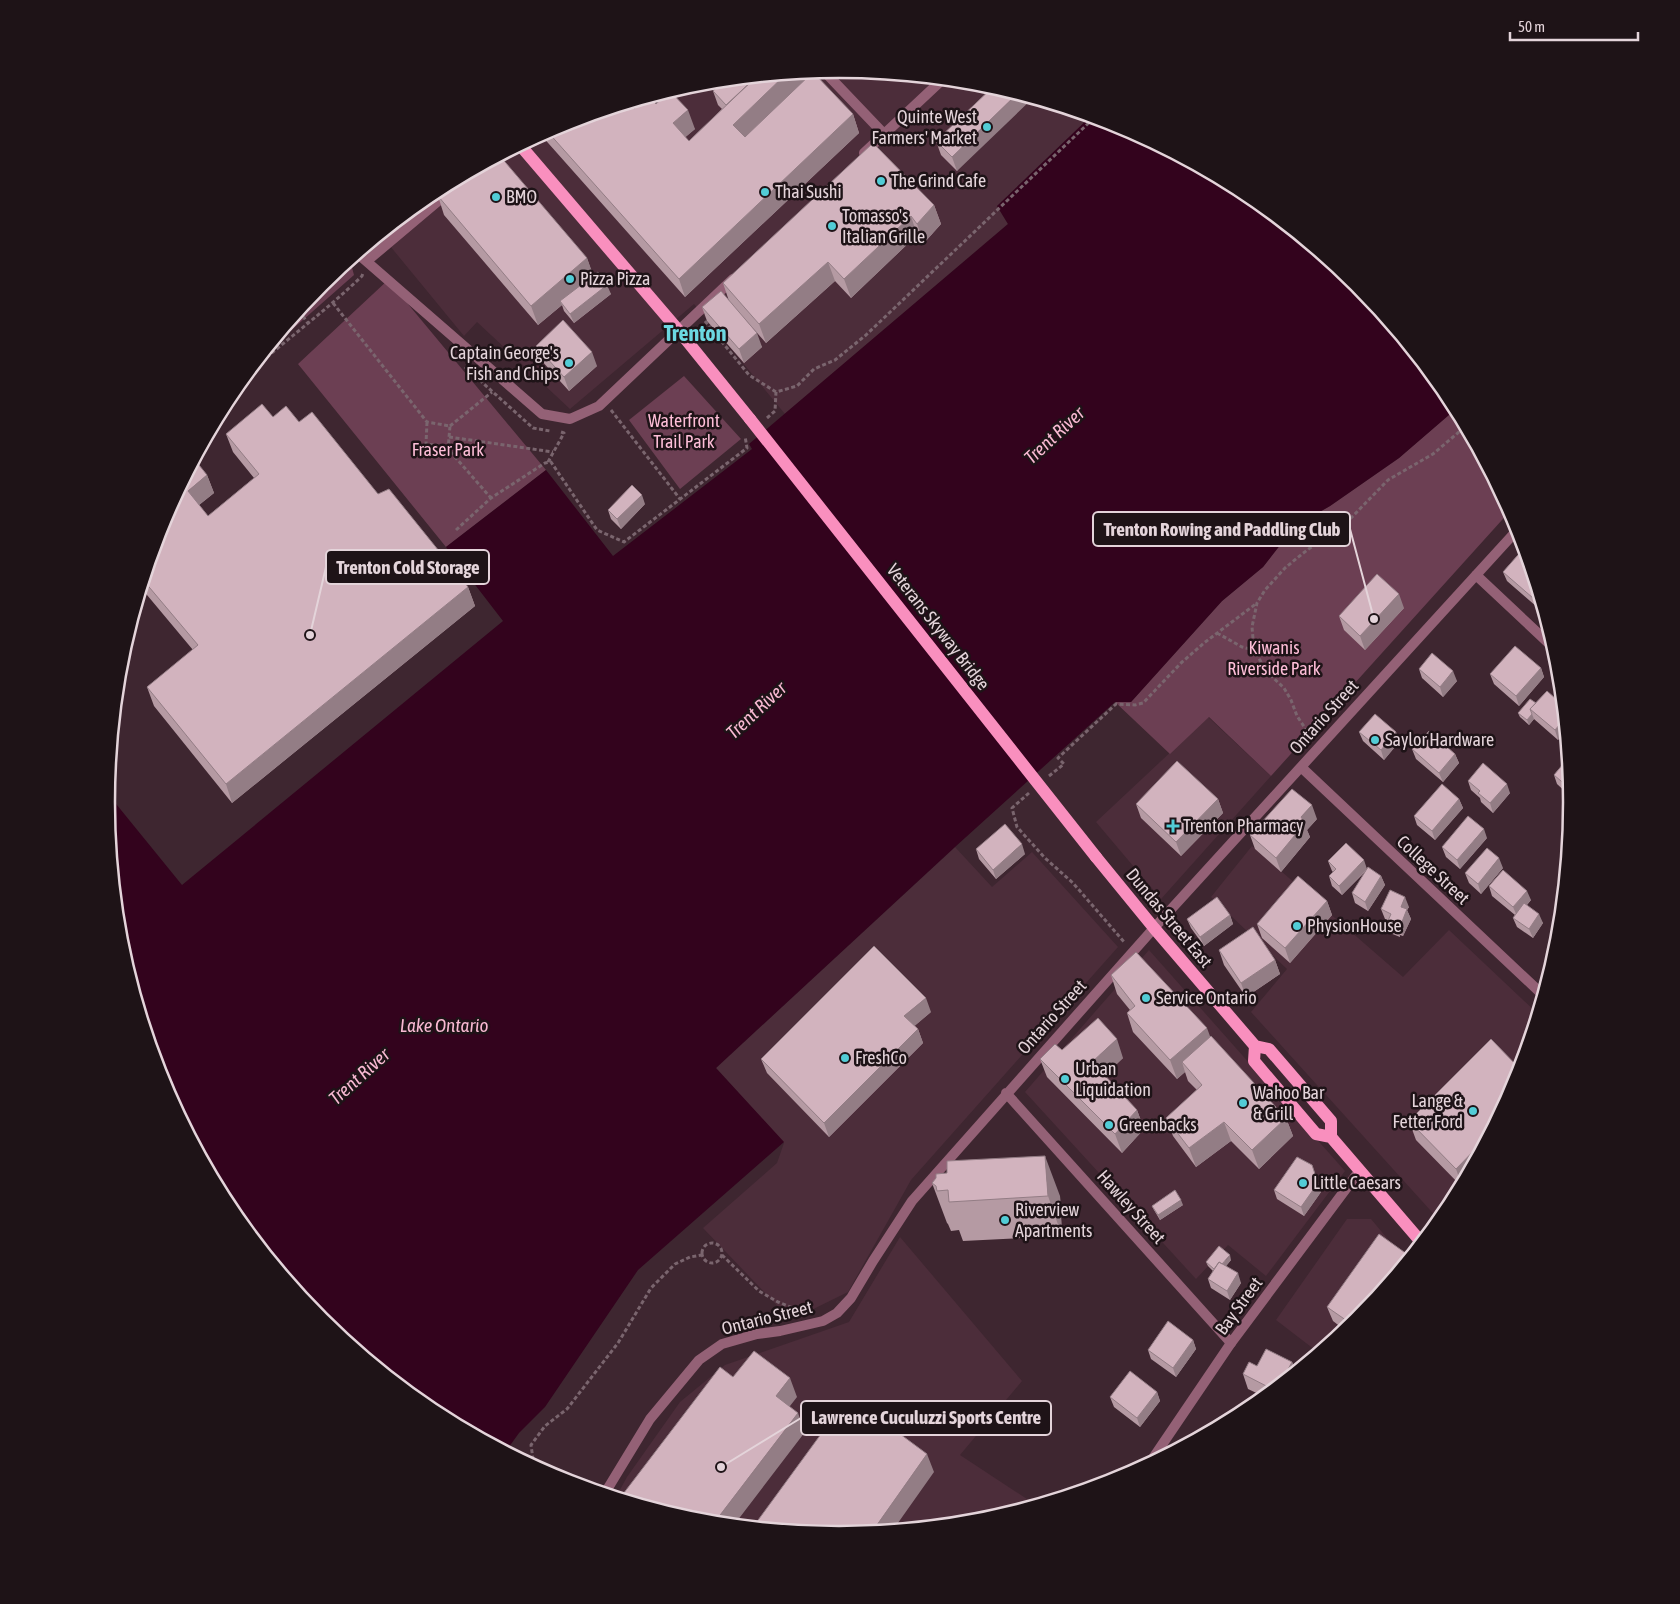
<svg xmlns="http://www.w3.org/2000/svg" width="1680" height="1604" font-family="'Asap Condensed',sans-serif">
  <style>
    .built { fill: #4c2d3a }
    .green { fill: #6c3f53 }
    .water { fill: #33031d }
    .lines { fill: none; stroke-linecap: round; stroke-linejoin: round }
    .path { stroke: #7a656e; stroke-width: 3; stroke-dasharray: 4 2.5; stroke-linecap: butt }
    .minor { stroke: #946176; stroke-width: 10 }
    .tertiary { stroke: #946176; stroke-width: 10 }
    .primary { stroke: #f98fbe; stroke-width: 12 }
    .primary-bridge { stroke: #f98fbe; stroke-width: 12 }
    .wall { fill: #b59aa3 }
    .shaded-wall { fill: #937d85 }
    .building { fill: #d2b3be; stroke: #937d85 }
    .poi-dot { fill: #52ccd6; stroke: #1e1317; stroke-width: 2 }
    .labels { text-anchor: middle; stroke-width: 5; stroke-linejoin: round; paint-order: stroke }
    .poi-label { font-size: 18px; fill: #e4d4da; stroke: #1e1317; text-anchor: start }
    .park-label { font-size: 18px; fill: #febed8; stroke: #1e1317 }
    .street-label { font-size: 18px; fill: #e4d4da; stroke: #1e1317 }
    .water-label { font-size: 19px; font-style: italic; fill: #f8b9d2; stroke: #1e1317 }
    .district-label { font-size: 22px; font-weight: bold; fill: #6cd8e1; stroke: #1e1317 }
    .rim { fill: none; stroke: #e4d4da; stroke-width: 2.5 }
    .leader { fill: none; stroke: #e4d4da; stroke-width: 2 }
    .callout-dot { fill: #e4d4da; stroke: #1e1317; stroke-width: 2 }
    .callout { fill: #1e1317; stroke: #e4d4da; stroke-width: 2 }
    .callout-label { font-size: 19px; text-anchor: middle; font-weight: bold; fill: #e4d4da }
  </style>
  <rect width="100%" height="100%" fill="#3e2630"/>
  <path class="built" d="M840,69l143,14 108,33 -94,90 11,18 -223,190 -91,-110 -124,105 -93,-87 -13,14 -83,-101 52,-43 127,-68 137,-41z
    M1208,717l63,59 -110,123 -65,-77z
    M1252,846l151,131 46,-47 89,84 -21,69 -67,127 -10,11 -189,-209 36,-43 -76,-72z
    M955,847l37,40 40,-35 86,95 -207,233 -63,112 -57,28 -88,-92 74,-65 7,-20 -68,-75z
    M1149,950l196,221 -79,105 -38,-31 -32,34 -171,-187z
    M1347,1219h24l36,43 -49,59 -39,32 -43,-33z
    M900,1237l122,144 -62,74 76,50 -53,16 -143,14 -143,-14 -81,-24 11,-20 53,-75 45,-37 124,-43z"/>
  <path class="green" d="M348,262l3,2 3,11 -92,81 60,-73z
    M388,280l158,190 -100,77 -148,-183z
    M684,376l57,63 -61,50 -51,-69z
    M1457,408l54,102 -240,266 -62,-59 -39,37 -55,-52h16l91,-101 41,-34 32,-41 35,-20 69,-48z"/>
  <path class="water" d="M1091,116l30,9 127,67 111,92 91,111 7,13 -58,50 -69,48 -35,20 -32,41 -41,34 -91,101h-16l-160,145 -239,221 68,74 -146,128 -93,137 -26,26 -13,18 -74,-39 -111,-92 -91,-111 -68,-127 -41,-137 -14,-143 1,-8 74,91 321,-264 -57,-74 100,-77 67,86 139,-107 -3,-5 259,-220 -11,-18z"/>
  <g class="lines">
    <path class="path" d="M333,303l94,119 23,4 -2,23 43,49
      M299,311l8,11
      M705,321l44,54 27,17
      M260,358l7,-1c32,-27 65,-52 95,-81l1,-3
      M465,367l68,61 17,3
      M611,410l69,89
      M767,418l8,-7 1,-19 21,-6 17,-17 21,-9 31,-25 229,-218
      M427,422l-1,22 22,3
      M450,426l42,-34
      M449,437l104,15
      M548,462l16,-29 -3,-1
      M456,530l35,-32 54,-35 6,-1 46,68 27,12 123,-94 -2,-12
      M1217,633l25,14 12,3
      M1311,737l-14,-21 -6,-16 -7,-12 -17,-16 -13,-22 -2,-23 5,-24 8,-13 20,-22 17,-14 49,-36 37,-38 45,-26 33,-28
      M1049,776l15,-12 -6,-6 58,-54 19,1 8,-2 38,-40 23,-20 53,-40
      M1029,793l-17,15 5,19 28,31 28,25 52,60
      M702 1253a10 10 0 1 1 20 0a10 10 0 1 1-20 0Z
      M722,1255l37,36 19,11 24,10
      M534,1466l-3,-21 14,-19 22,-17 51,-66 33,-55 24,-24 15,-7 12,-2"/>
    <path class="minor" d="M823,70l61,64
      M367,261l82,-69
      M1476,575l81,76
      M1301,767l243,229
      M1006,1093l225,250
      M605,1493l45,-74 49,-59 23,-16 35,-10 23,-3 43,-10 14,-8 14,-15 22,-37 39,-60 242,-273 365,-400"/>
    <path class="tertiary" d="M864,153l79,-74
      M358,254l184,160 28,5 29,-13 134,-127
      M1149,1464l82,-121 129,-173"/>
    <path class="primary" d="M520,145l159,186 71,88
      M1096,857l58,71 101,118 14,3 62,72v16
      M1255,1046l-1,15 62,73 15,3 91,106"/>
    <path class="primary-bridge" d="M750,419l346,438"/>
  </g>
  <path class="wall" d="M808,77l45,37 6,19 -174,164 -144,-162 19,-11 96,-20 39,25 -10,8 4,4 33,-32 -4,-4 -5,-14z
    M994,86l-37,85 -16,-16 -5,-14z
    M438,196l149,62 6,18 18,18 -37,29 -10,-12 -2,-6 -24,20 -94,-110z
    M934,205l7,19 -17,19 -7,-8 -66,63 -16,-17 -69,62 -23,-26 19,30 -18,16 -37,-42 -5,-14 27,-6 -6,-18z
    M536,346l61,20 -28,25 -28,-31z
    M273,417l26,5 79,72 90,93 7,19 -243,197 -78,-97 -7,-19 46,-37 -51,-61 21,-68 44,-46 7,18 -15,12 9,11 46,-38 -21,-26 -7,-18z
    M645,504l-24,25 -10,-10 -3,-9z
    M1525,547l12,60 -30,-26 -4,-9z
    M1404,608l-39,42 -21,-20 -5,-14z
    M1541,668l3,9 -25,29 -25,-22 -4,-10z
    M1419,669l38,12 -14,16 -21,-19z
    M1536,703l28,3 2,24 -8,10 -24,-21 -5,6 -9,-8 -2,-4z
    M1359,732h37l3,10 -15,18 -21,-19z
    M1412,749l43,5 4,9 -16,19 -27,-23z
    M1569,757l4,39 -2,1 -14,-13 -3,-9z
    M1468,781l42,12 -17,20 -12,-11 -1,-4 -9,-8z
    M1218,799l5,14 -42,43 -40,-38 -5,-14z
    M1459,799l4,9 -28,32 -18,-15 -3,-9z
    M1317,819l-10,11 3,7 -29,35 -26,-23 -5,-14z
    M1487,838l-27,31 -14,-12 -4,-10z
    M976,849l49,5 -29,25 -17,-20z
    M1328,861l39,8 14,7 4,9 -17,26 -13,-8 -3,-10 15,-23 -25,25 -10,-9 -3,-10 4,-4 -1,-1z
    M1503,868l-22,26 -12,-11 -4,-10z
    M1489,886l42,14 -4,5 16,18 -10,15 -16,-11 -4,-9 2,-3 -23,-19z
    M1327,901l5,14 -42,48 -28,-25 -5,-14z
    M1409,907l-2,3 4,9 -8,17 -3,-1v2l-10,-4 -3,-10 1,-3 -3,-1 -4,-10z
    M1230,915l3,9 -29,22 -13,-18 -4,-9z
    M1219,950l56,10 5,14 -34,23 -22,-32z
    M1111,975l99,62 76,81 7,18 -34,33 -28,-28 -35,26 -23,-31 -7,-18 31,-28 -9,-9 -3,-9 -8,7 -44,-47 -6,-19 3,-3 -13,-16z
    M931,1012l-17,14 4,3 5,14 -94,94 -62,-64 -6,-14z
    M1062,1050l61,8 -18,17 32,35 7,19 -22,24 -75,-76 -7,-18z
    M1517,1083l-55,104 -46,-47 -7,-19z
    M932,1183l128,13 2,40 -99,5 -4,-11 -8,1 -3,-7 -1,-1z
    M1274,1190l47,2 -17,24 -27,-17z
    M1183,1205l-23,15 -6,-10 -2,-4z
    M1231,1260l-5,6 15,17 -11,17 -19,-12 -3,-9 5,-8 -5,-5 -2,-4z
    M1327,1307l31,14 -12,10 -13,-10z
    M1193,1340l3,9 -20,28 -25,-18 -3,-9z
    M1292,1362l4,10 -31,25 -17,-8 -5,-15 14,-8z
    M1157,1392l3,9 -20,26 -26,-20 -4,-10z"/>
  <path class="shaded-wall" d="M806,72l2,6 -68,66 -7,-19 53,-51z
    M1018,93l15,5 -76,73 -5,-14z
    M688,110l7,19 -15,13 -7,-19z
    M853,114l6,19 -174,164 -6,-18z
    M934,205l7,19 -17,19 -7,-19z
    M911,216l6,19 -66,63 -7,-19z
    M587,258l7,19 -34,24 2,4 -24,20 -7,-19z
    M828,262l7,19 -69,62 -7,-19z
    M607,285l4,9 -37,29 -4,-9z
    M757,333l5,14 -18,16 -5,-14z
    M592,352l5,14 -28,25 -5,-14z
    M207,475l7,18 -20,16 -6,-18z
    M642,495l3,9 -24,25 -4,-10z
    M468,587l7,19 -243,197 -6,-19z
    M1539,592l3,10 -5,5 -4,-9z
    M1399,594l5,14 -39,42 -5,-14z
    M1541,668l3,9 -25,29 -3,-10z
    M1453,671l4,10 -14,16 -3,-10z
    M1532,714l2,5 -5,6 -2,-5z
    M1565,718l1,12 -8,10 -3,-10z
    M1396,732l3,10 -15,18 -3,-10z
    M1455,754l4,9 -16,19 -4,-9z
    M1571,783l2,13 -2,1 -3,-10z
    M1507,784l3,9 -17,20 -3,-10z
    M1218,799l5,14 -42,43 -5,-14z
    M1459,799l4,9 -28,32 -3,-9z
    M1312,805l5,14 -10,11 3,7 -29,35 -5,-14 25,-41z
    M1484,829l3,9 -27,31 -3,-9z
    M1022,844l3,10 -29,25 -3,-9z
    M1499,858l4,10 -22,26 -3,-10z
    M1364,860l3,9 -25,26 -3,-9z
    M1381,876l4,9 -17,26 -3,-9z
    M1527,891l4,9 -14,16 -4,-9z
    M1405,897l4,10 -2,3 4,9 -8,17 -3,-9 1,-20z
    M1327,901l5,14 -42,48 -5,-15z
    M1539,914l4,9 -10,15 -4,-9z
    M1230,915l3,9 -29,22 -4,-9z
    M1397,925l3,10v2l-4,-9z
    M1275,960l5,14 -34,23 -5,-14z
    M926,998l5,14 -21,18 -6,-14z
    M1207,1028l7,19 -32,15 3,10 -8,7 -7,-19z
    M918,1029l5,14 -94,94 -5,-14z
    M1117,1039l6,19 -24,23 -7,-19z
    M1137,1110l7,19 -22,24 -7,-19z
    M1286,1118l7,18 -34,33 -7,-19z
    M1224,1122l7,19 -35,26 -7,-19z
    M1489,1135l-27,51 -6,-17z
    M1045,1156l15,40 2,40 -14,-40z
    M1312,1165l9,27 -17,24 -3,-9z
    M1181,1200l2,5 -23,15 -2,-5z
    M1230,1255l1,5 -13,16 -1,-5z
    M1238,1273l3,10 -11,17 -3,-9z
    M1193,1340l3,9 -20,28 -3,-9z
    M1292,1362l4,10 -8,6 -2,-5z
    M790,1378l7,19 -14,18 -7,-19z
    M1157,1392l3,9 -20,26 -3,-9z
    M798,1413l7,19 -71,93 -20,-2z
    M927,1454l7,18 -41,58 -21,2z"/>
  <path class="building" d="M813,72l40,42 -174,165 -132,-148 13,-7 69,-21 5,6 11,-10 4,-2 7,7 14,-13 18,19 -15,13 16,18 67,-64 30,-3 -53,51 12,12z
    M756,77l-30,28 -13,-14 12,-11z
    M994,86l24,7 -66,64 -16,-16z
    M873,143l61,62 -17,19 -6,-8 -67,63 -16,-17 -69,62 -36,-41z
    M500,156l87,102 -56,48 -93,-110 20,-17z
    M598,272l9,13 -37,29 -10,-13z
    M721,291l36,42 -18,16 -37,-42z
    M563,320l29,32 -28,25 -28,-31z
    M262,404l11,13 13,-11 13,16 13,-10 66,82 11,-5 79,98 -242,197 -79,-97 51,-42 -54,-64 19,-60 32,-61 12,15 -19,16 20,25 51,-42 -33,-40z
    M632,485l10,10 -25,24 -9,-9z
    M1525,547l14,45 -6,6 -30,-26z
    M1377,574l22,20 -39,42 -21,-20z
    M1515,646l26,22 -25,28 -26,-22z
    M1432,653l21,18 -13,16 -21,-18z
    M1547,691l17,15 1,12 -10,12 -25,-21z
    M1530,699l6,4 -6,6 2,5 -5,6 -9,-7z
    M1375,714l21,18 -15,18 -22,-18z
    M1429,731l26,23 -16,19 -27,-24z
    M1569,757l2,26 -3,4 -14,-12z
    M1177,761l41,38 -42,43 -40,-38z
    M1483,763l24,21 -17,19 -12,-10 2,-2 -12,-10z
    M1442,784l17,15 -27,32 -18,-15z
    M1292,789l20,16 -11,12 4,6 -29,35 -26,-23z
    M1468,816l16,13 -27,31 -15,-13z
    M1005,824l17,20 -29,26 -17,-21z
    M1346,843l18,17 -25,26 -10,-10 7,-7 -8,-8z
    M1487,848l12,10 -21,26 -13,-11z
    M1368,867l13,9 -16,26 -13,-9z
    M1503,870l24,21 -14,16 -24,-21z
    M1298,876l29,25 -42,47 -28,-24z
    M1390,890l15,7 -4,10 6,2 -7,18 -3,-2 -1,3 -9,-5 4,-9 -10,-5z
    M1217,897l13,18 -30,22 -13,-18z
    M1524,903l15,11 -10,15 -16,-11z
    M1253,927l22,33 -34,23 -22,-33z
    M874,946l52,52 -22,18 14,13 -94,94 -63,-64z
    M1136,952l71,76 -37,32 -43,-47 8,-7 -24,-31z
    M1098,1018l19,21 -25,23 45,48 -22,24 -75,-75 15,-15 7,6z
    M1211,1036l75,82 -34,32 -28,-28 -35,26 -23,-30 36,-33 -20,-23z
    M1491,1039l30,31 -4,13 -28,52 -33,34 -47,-48z
    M1045,1156l3,40 -99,6 -1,-12 -11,1 -1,-5 -4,-3 4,-5v-4l11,-1v-12z
    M1297,1157l15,8 6,18 -17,24 -27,-17z
    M1175,1190l6,10 -23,15 -6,-9z
    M1379,1234l32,23 -53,64 -5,4 -26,-18z
    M1219,1246l11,9 -8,9 -3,-2 -5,7 -8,-7z
    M1219,1262l19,11 -11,18 -19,-12z
    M1168,1321l25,19 -20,28 -25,-18z
    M1266,1349l26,13 -6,11 5,3 -17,14 -31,-16 6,-12 8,4z
    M754,1351l36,27 -14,18 22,17 -84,110 -17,-2 -77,-23 100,-131 13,10z
    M1130,1371l27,21 -20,26 -27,-21z
    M861,1405l66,49 -55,78 -32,3 -87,-8 79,-108 13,9z"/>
  <g class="poi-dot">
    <circle cx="987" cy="127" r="5"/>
    <circle cx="881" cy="181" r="5"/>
    <circle cx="765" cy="192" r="5"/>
    <circle cx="496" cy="197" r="5"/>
    <circle cx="832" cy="226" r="5"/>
    <circle cx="570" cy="279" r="5"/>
    <circle cx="569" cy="363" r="5"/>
    <circle cx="1375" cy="740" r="5"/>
    <path d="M1170.5 818.5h5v5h5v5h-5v5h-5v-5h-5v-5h5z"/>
    <circle cx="1297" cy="926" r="5"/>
    <circle cx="1146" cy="998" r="5"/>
    <circle cx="845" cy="1058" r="5"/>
    <circle cx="1065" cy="1079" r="5"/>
    <circle cx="1243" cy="1103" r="5"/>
    <circle cx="1473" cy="1111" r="5"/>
    <circle cx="1109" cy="1125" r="5"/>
    <circle cx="1303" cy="1183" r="5"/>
    <circle cx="1005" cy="1220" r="5"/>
  </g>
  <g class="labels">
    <g class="poi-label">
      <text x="977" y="123" text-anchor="end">Quinte West<tspan x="977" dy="21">Farmers' Market</tspan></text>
      <text x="891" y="187">The Grind Cafe</text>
      <text x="775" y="198">Thai Sushi</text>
      <text x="506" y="203">BMO</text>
      <text x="842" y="222">Tomasso's<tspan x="842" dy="21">Italian Grille</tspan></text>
      <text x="580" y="285">Pizza Pizza</text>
      <text x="559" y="359" text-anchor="end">Captain George's<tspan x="559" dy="21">Fish and Chips</tspan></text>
      <text x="1385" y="746">Saylor Hardware</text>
      <text x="1183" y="832">Trenton Pharmacy</text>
      <text x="1307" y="932">PhysionHouse</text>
      <text x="1156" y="1004">Service Ontario</text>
      <text x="855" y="1064">FreshCo</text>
      <text x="1075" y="1075">Urban<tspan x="1075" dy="21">Liquidation</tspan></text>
      <text x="1253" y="1099">Wahoo Bar<tspan x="1253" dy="21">&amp; Grill</tspan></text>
      <text x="1463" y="1107" text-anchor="end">Lange &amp;<tspan x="1463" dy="21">Fetter Ford</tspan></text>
      <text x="1119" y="1131">Greenbacks</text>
      <text x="1313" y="1189">Little Caesars</text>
      <text x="1015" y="1216">Riverview<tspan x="1015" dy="21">Apartments</tspan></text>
    </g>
    <g class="park-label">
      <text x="684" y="427">Waterfront<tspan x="684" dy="21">Trail Park</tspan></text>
      <text x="448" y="456">Fraser Park</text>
      <text x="1274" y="654">Kiwanis<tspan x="1274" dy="21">Riverside Park</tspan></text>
    </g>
    <g class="street-label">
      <text transform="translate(938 627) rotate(52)" y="6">Veterans Skyway Bridge</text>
      <text transform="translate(1324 717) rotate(-48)" y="6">Ontario Street</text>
      <text transform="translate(1433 870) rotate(43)" y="6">College Street</text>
      <text transform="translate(1169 918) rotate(50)" y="6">Dundas Street East</text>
      <text transform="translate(1052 1017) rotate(-48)" y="6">Ontario Street</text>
      <text transform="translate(1131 1207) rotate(48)" y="6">Hawley Street</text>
      <text transform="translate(1239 1306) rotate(-54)" y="6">Bay Street</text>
      <text transform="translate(767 1318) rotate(-14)" y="6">Ontario Street</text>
    </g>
    <g class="water-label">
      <text transform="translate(1054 435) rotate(-43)" y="7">Trent River</text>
      <text transform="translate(756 710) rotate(-43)" y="7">Trent River</text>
      <text x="444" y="1032">Lake Ontario</text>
      <text transform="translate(359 1076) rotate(-42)" y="7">Trent River</text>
    </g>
    <g class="district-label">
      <text x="695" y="341">Trenton</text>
    </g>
  </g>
  <path d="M0 0H1680V1604H0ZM115 802a724 724 0 1 1 1448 0a724 724 0 1 1-1448 0Z" fill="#1e1317" fill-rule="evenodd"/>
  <path class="rim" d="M115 802a724 724 0 1 1 1448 0a724 724 0 1 1-1448 0Z"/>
  <path class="leader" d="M1374 619L1350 529M310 635L326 567M721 1467L801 1418"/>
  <g class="callout-dot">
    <circle cx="1374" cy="619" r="5"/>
    <circle cx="310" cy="635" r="5"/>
    <circle cx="721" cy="1467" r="5"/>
  </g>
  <g class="callout">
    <rect x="1093" y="512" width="257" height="34" rx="5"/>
    <rect x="326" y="550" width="163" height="34" rx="5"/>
    <rect x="801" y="1401" width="250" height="34" rx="5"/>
  </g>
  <g class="callout-label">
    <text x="1222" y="536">Trenton Rowing and Paddling Club</text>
    <text x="408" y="574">Trenton Cold Storage</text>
    <text x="926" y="1424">Lawrence Cuculuzzi Sports Centre</text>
  </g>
  <path d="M1510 32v8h128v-8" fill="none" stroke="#e4d4da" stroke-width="2.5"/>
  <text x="1518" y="32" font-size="15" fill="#e4d4da" stroke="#1e1317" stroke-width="4" paint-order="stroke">50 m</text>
</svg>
